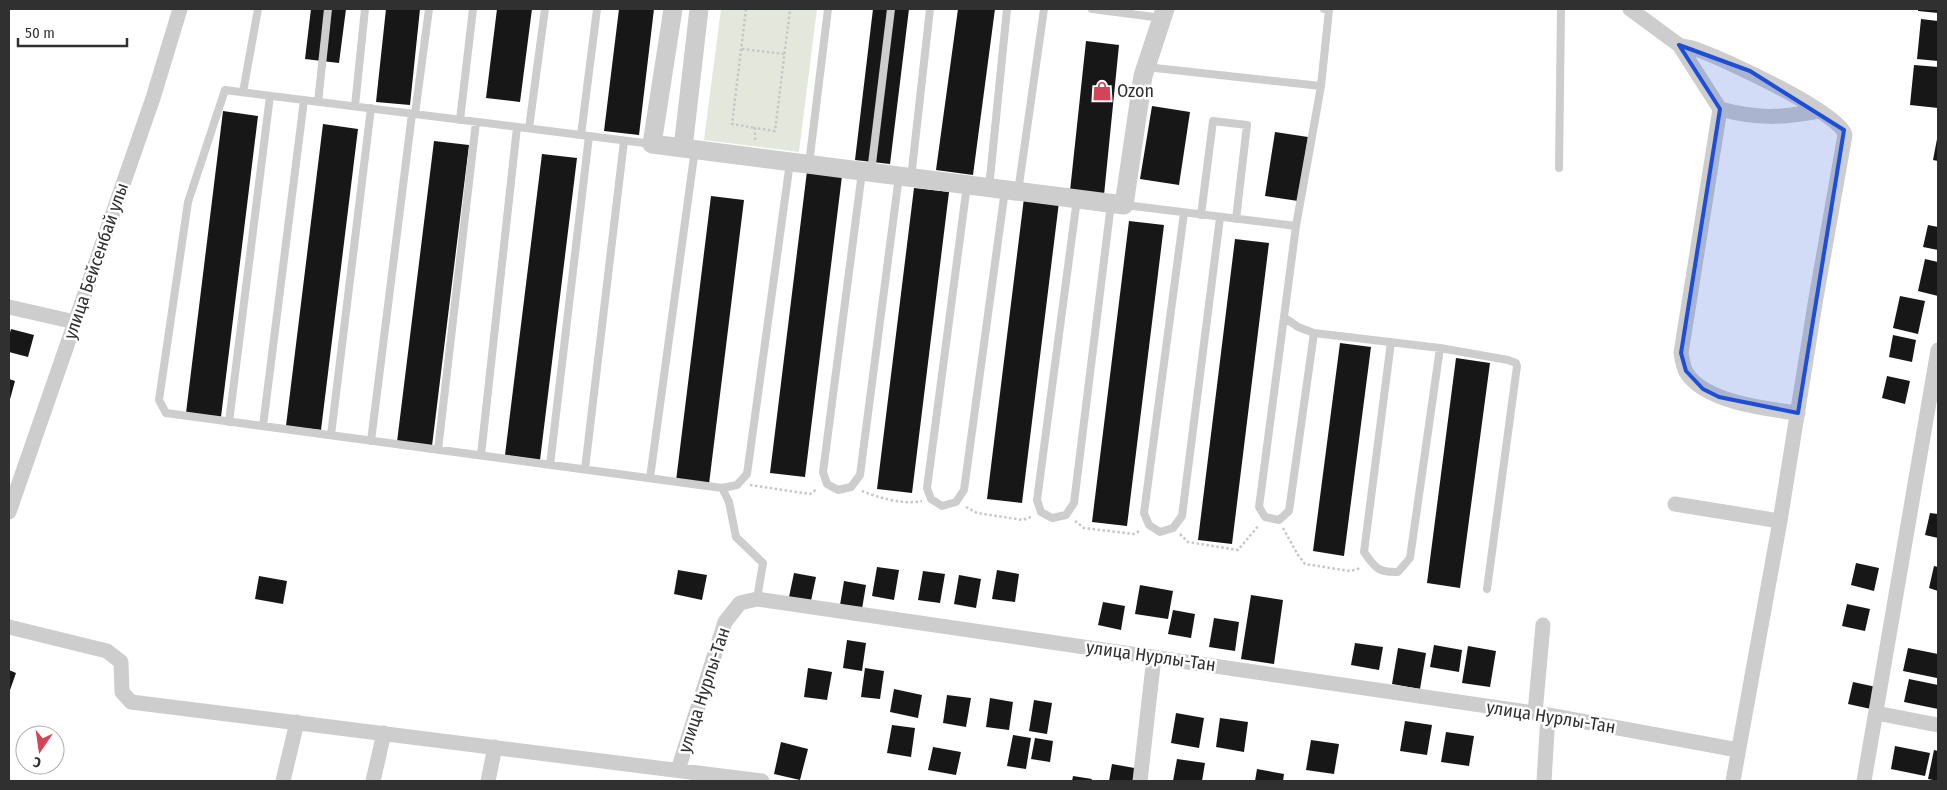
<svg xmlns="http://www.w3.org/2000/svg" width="1947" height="790" font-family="'Fira Sans Condensed',sans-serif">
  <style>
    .green { fill: #e4e8dc }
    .building { fill: #171717 }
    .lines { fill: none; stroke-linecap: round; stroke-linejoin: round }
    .path { stroke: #c7c7c7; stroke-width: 2.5; stroke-dasharray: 2.5 2.5; stroke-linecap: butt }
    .service { stroke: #cdcdcd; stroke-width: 8 }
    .minor { stroke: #cdcdcd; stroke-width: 15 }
    .tertiary { stroke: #cdcdcd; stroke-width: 19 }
    .marked { fill: #1d4ed8; fill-opacity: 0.2; stroke: #1d4ed8; stroke-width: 4; stroke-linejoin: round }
    .labels { text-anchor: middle; stroke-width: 5; stroke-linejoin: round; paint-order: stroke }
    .poi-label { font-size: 18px; fill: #303030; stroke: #fff; text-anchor: start }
    .street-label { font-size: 18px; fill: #303030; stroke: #fff }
  </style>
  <rect width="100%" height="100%" fill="#fff"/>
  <path class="green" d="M721,9h96l-18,143 -95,-12z"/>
  <path class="building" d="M311,9h35l-7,54 -34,-4z
    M386,9h34l-10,96 -34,-3z
    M497,9h35l-12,93 -34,-4z
    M619,9h35l-15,126 -35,-4z
    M873,9h36l-19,155 -35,-4z
    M958,9h37l-22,166 -37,-5z
    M1918,9h20v4l-20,-2z
    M1921,19l17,2v40l-21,-2z
    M1086,41l33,4 -15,150 -34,-4z
    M1914,65l24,2v41l-28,-3z
    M1152,106l38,6 -11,73 -39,-6z
    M223,111l35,5 -37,301 -35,-4z
    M323,124l35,5 -37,301 -35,-4z
    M1275,132l33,5 -10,64 -33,-5z
    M1937,139h1v22l-5,-1z
    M434,141l35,4 -37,301 -35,-4z
    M542,154l35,4 -37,302 -35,-5z
    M807,171l35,5 -37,301 -35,-4z
    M914,188l35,4 -37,301 -35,-4z
    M711,196l33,4 -35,284 -33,-3z
    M1024,198l35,4 -37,301 -35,-4z
    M1129,221l35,4 -37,301 -35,-4z
    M1928,225l10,2v23l-15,-3z
    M1235,239l34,4 -37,301 -34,-4z
    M1925,259l13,3v34l-20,-5z
    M1900,296l25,5 -7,33 -25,-6z
    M11,329l23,6 -6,22 -19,-5v-16z
    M1893,335l23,5 -4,22 -23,-5z
    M1340,343l31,4 -27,209 -31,-5z
    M1456,358l34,5 -30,225 -33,-5z
    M1887,376l23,5 -5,23 -23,-6z
    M9,379l6,2 -6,22z
    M1930,513l8,1v24l-13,-3z
    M1856,563l23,5 -5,23 -23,-6z
    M1934,566l4,1v24l-9,-3z
    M877,567l22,3 -5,30 -22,-4z
    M678,570l29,5 -5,25 -28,-6z
    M997,570l22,4 -4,28 -23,-3z
    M923,571l22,3 -5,29 -22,-3z
    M794,573l22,4 -5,24 -22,-4z
    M959,575l22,4 -5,29 -22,-4z
    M259,576l28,5 -4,23 -28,-5z
    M844,581l22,4 -4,24 -22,-4z
    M1140,585l33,6 -5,28 -33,-5z
    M1251,595l32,5 -9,64 -33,-5z
    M1103,602l22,4 -4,24 -23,-5z
    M1847,604l23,5 -5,22 -23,-5z
    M1173,610l22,4 -4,24 -23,-4z
    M1214,618l25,4 -4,29 -26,-4z
    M847,640l19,3 -4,28 -19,-3z
    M1355,643l28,4 -4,23 -28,-5z
    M1434,645l28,5 -3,22 -29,-5z
    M1468,646l28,5 -6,36 -28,-4z
    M1398,648l28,5 -6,36 -28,-5z
    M1908,648l30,6 -1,24 -34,-7z
    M808,668l24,4 -5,28 -23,-3z
    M865,668l19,3 -4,28 -19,-2z
    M9,670l7,3 -7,20z
    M1909,679l29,6v24l-34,-7z
    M1853,682l23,5 -5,22 -23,-5z
    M894,689l28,6 -4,23 -28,-6z
    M947,695l24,3 -5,29 -23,-4z
    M990,698l23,4 -4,28 -23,-3z
    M1034,700l18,3 -5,31 -18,-3z
    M1176,713l28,5 -5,30 -28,-5z
    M1220,718l28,4 -4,30 -28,-5z
    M1405,721l27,4 -5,30 -27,-4z
    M892,725l23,3 -4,29 -24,-4z
    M1446,732l28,4 -5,30 -28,-4z
    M1013,735l18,3 -5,31 -19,-3z
    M1035,738l18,3 -3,21 -19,-3z
    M1311,740l28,4 -5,30 -28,-4z
    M781,742l27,7 -8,31 -26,-6z
    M1895,746l35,7 -5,23 -34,-7z
    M933,747l28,5 -5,23 -28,-5z
    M1934,750l4,1v30l-10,-2z
    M1177,759l28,4 -3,18h-29z
    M1112,764l28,5 -2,12h-29z
    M1257,769l27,5 -1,7h-28z
    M1073,776l19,3 -1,2h-19z"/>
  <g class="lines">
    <path class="path" d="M746,9l-14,115 23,4
      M742,49l43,5
      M755,140v-12l20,3 15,-122
      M750,485l60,9 7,-5
      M862,491c17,7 42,14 60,10
      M966,507l11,6 46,7 10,-4
      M1075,521l9,7 50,6 7,-4
      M1283,528l15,27 7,9 45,7 11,-3
      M1180,534l8,8 50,8 21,-25"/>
    <path class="service" d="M1092,9l70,9
      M1146,67l175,19
      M243,92l15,-83
      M318,102l10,-93
      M355,106l10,-97
      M415,114l14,-105
      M460,120l13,-111
      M529,128l16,-119
      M581,135l16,-126
      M652,144l-427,-54 -37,112 -29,198 7,13 556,75 15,-3 10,-11 43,-312
      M809,164l19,-155
      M1559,168l2,-159
      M862,172l-39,300 4,12 11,6 13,-3 9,-12 39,-299
      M871,172l20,-163
      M911,178l19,-169
      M967,185l-40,303 4,11 11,7 14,-4 8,-12 41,-300
      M989,188l18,-179
      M1018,192l26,-183
      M1077,199l-40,301 4,12 11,6 14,-3 8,-12 37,-299
      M1125,205l171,21
      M1184,213l-40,300 5,12 11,7 13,-4 9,-12 38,-298
      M1201,215l12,-94 34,4 -11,94
      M1284,317l14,10 16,6 126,15 68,12 8,3 1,3 -30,223
      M1314,333l-25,178 -10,9 -14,-3 -6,-10 37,-281 25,-140 8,-76 -5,-1
      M1391,342l-27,210c11,16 15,21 34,20l12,-14 30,-210
      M229,422l41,-326
      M263,426l41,-326
      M331,435l40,-327
      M371,441l41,-327
      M438,450l38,-328
      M481,455l36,-328
      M550,465l39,-329
      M585,469l39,-328
      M650,478l45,-329
      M722,488l7,14 7,35 27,26 -6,36"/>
    <path class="minor" d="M1630,9l49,36 41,64c38,10 60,9 99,2
      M1679,45c6,2 13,2 19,5 24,8 143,63 147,85l-29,163 -36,223 -47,260
      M1720,109l-39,244c1,6 2,13 5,19 18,30 80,37 112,41
      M9,307l66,15
      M1675,504l105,17
      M9,512l144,-414 27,-89
      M9,627l98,24 14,11 1,30 9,10 631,79
      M1535,713l8,-88
      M1876,713l62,12
      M678,770l47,-148 15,-19 17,-4 791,116 190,35
      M283,781l14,-59
      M373,781l11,-48
      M488,781l7,-34
      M1140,781l14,-124
      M1544,781l4,-66
      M1864,781l74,-431"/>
    <path class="tertiary" d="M673,9l-21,135 472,61 19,-129 22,-67
      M683,148l16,-139"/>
  </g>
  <path class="marked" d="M1679,45l71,26 94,59 -46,283 -79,-16 -16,-8 -17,-18 -5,-18 39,-244z"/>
  <defs>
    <symbol id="shop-bare" viewBox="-9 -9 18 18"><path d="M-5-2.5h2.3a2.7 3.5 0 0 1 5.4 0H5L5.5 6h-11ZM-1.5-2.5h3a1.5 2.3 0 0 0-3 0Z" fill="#d44459" stroke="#fff" stroke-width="2.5" paint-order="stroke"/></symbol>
  </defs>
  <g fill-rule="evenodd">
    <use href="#shop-bare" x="1088" y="77" width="28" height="28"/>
  </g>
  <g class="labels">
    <g class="poi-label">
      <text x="1117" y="97">Ozon</text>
    </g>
    <g class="street-label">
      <text transform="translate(96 261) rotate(-71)" y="6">улица Бейсенбай улы</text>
      <text transform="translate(1151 656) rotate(8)" y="6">улица Нурлы-Тан</text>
      <text transform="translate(704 690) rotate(-72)" y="6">улица Нурлы-Тан</text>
      <text transform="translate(1551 717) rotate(9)" y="6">улица Нурлы-Тан</text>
    </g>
  </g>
  <rect width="1947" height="790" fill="none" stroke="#303030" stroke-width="20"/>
  <g transform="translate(40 750) rotate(193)"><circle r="24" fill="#ffffff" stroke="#acacac"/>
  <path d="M0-4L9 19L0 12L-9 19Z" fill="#d44459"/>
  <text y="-8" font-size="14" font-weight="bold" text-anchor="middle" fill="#303030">С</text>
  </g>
  <path d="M18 38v8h109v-8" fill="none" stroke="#303030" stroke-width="2.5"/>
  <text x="25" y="38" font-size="15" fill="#303030" stroke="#ffffff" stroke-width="4" paint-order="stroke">50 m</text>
</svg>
